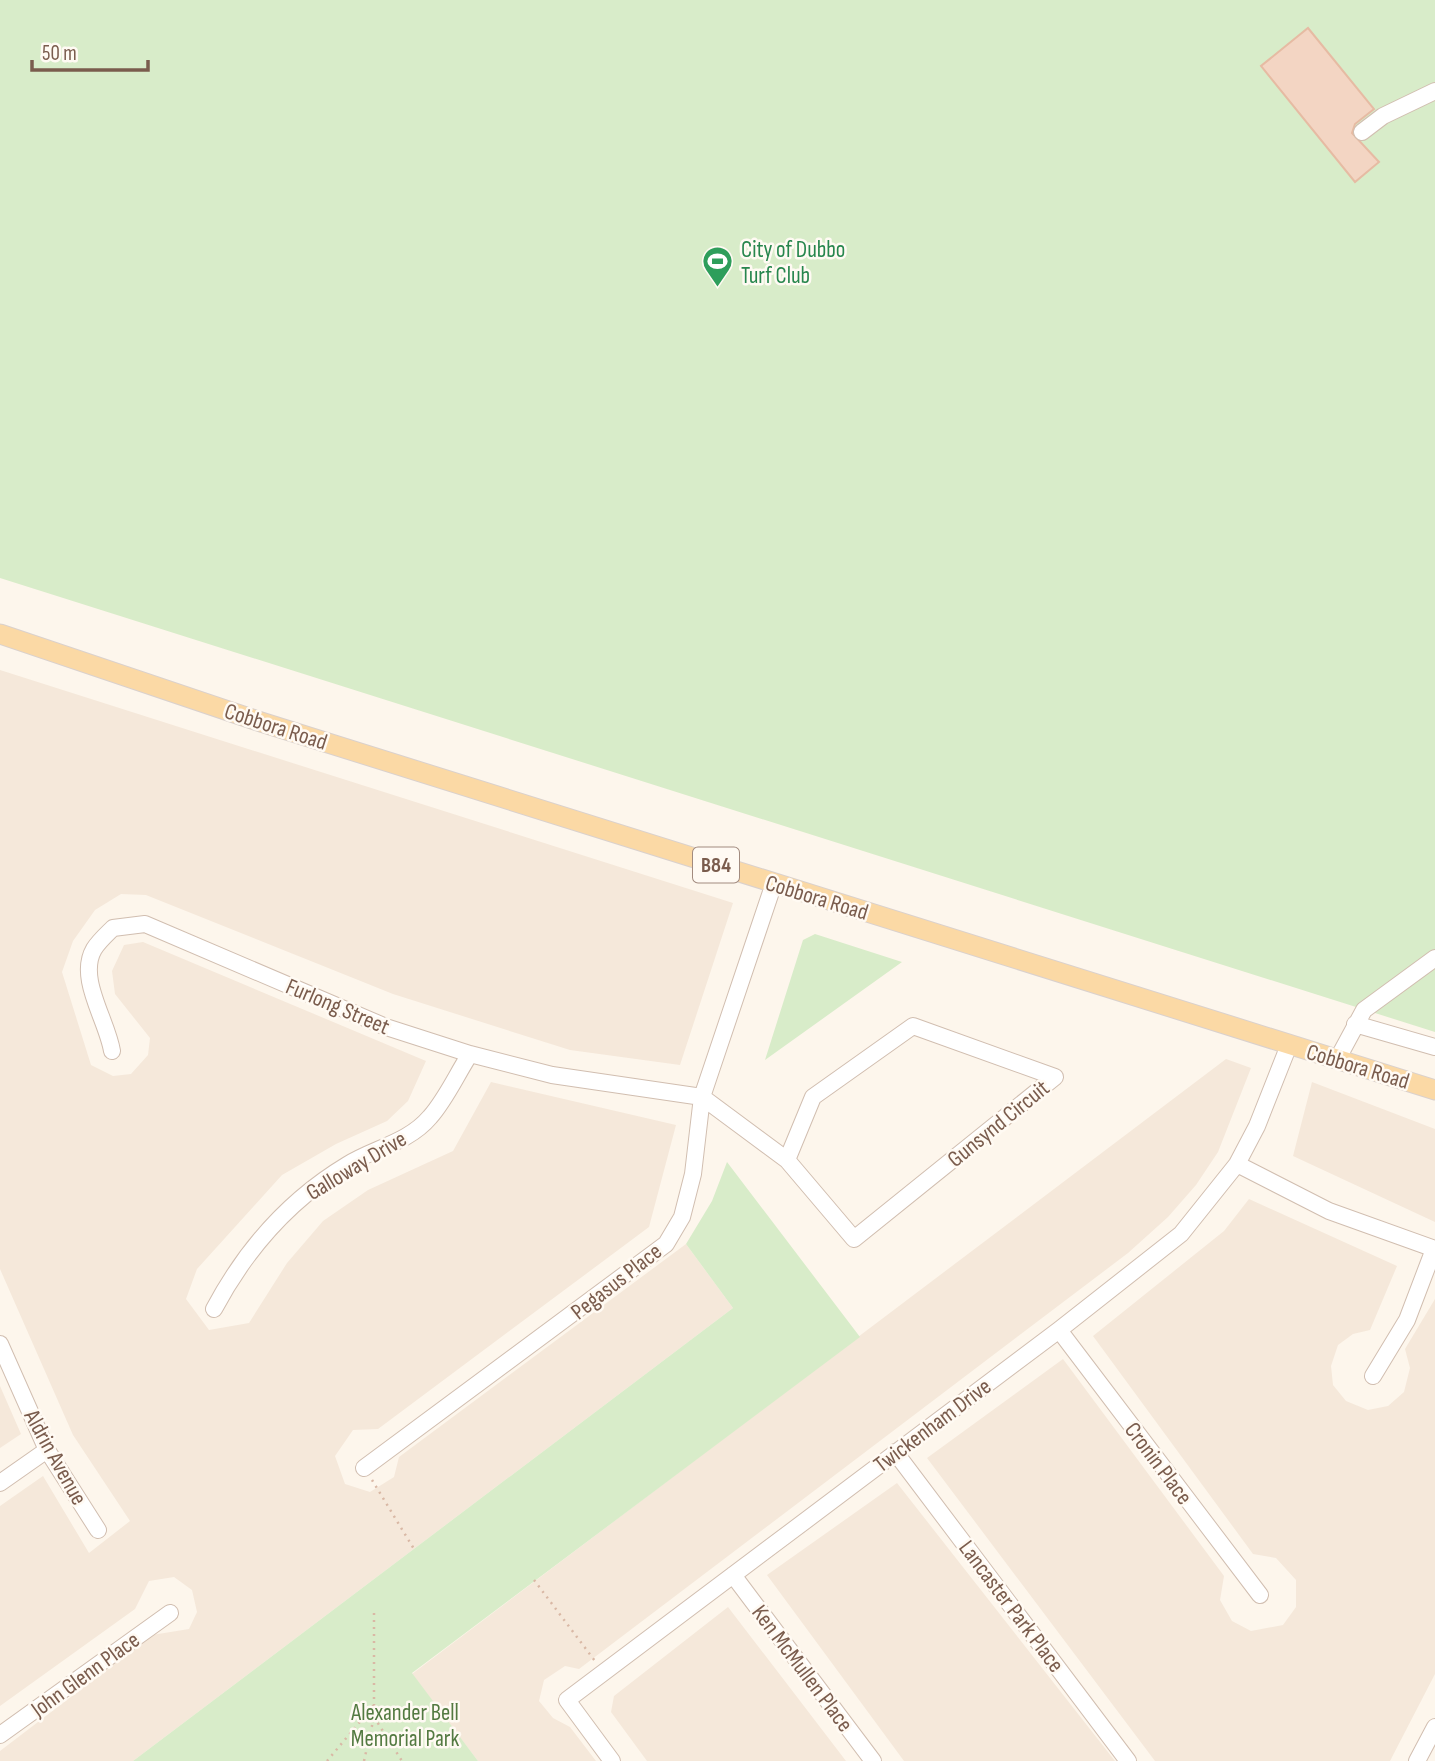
<svg xmlns="http://www.w3.org/2000/svg" width="1435" height="1761" font-family="'Sofia Sans Condensed',sans-serif">
  <style>
    .residential { fill: #f5e8da }
    .green { fill: #d8ecc9 }
    .building { fill: #f3d5c3; stroke: #e6bba3; stroke-width: 2 }
    .lines { fill: none; stroke-linecap: round; stroke-linejoin: round }
    .minor-casing { stroke: #d1beb0; stroke-width: 18 }
    .major-casing { stroke: #dad1cd; stroke-width: 21 }
    .path { stroke: #d9b8a5; stroke-width: 2.5; stroke-dasharray: 2 5; stroke-linecap: butt }
    .minor { stroke: #fff; stroke-width: 16 }
    .major { stroke: #fbd9a5; stroke-width: 19 }
    .labels { text-anchor: middle; stroke-width: 5; stroke-linejoin: round; paint-order: stroke }
    .shield { fill: #fffaf3; stroke: #a28b7f; stroke-width: 2 }
    .shield-label { font-size: 21px; font-weight: bold; fill: #7a5c4d }
    .leisure-label { font-size: 23px; fill: #27864d; stroke: #fffaf3; text-anchor: start }
    .street-label { font-size: 23px; fill: #7a5c4d; stroke: #fffaf3 }
    .park-label { font-size: 23px; fill: #537a41; stroke: #fffaf3 }
  </style>
  <rect width="100%" height="100%" fill="#fdf6ec"/>
  <path class="residential" d="M0,670l733,233 -53,162 -110,-15 -177,-56 -247,-99 -25,-1 -26,16 -22,31 -11,31 29,93 22,11 18,-2 17,-19 2,-17 -35,-44 -3,-23 12,-26 19,-3 283,119 -18,40 -21,20 -51,23 -54,31 -85,94 -11,30 23,31 40,-7 38,-60 36,-42 45,-31 85,-39 38,-69 185,43 -27,102 -271,202 -25,1 -18,26 10,28 25,8 24,-15 5,-20 287,-213 47,64 -600,453h-133v-10l152,-116 37,-6 8,-17 -5,-22 -18,-13 -25,4 -14,28 -135,97v-200l43,-30 46,77 41,-32 -57,-86 -73,-166z
    M1226,1059l25,9 -33,84 -22,33 -28,32 -40,36 -549,416 -14,-3 -21,14 -5,21 14,17 17,9 26,34h-118l-66,-87z
    M1312,1082l123,47v93l-142,-66z
    M1249,1199l148,67 -27,64 -17,4 -15,11 -7,21 2,19 13,16 22,9 20,-4 16,-14 6,-24 -5,-19 30,-50v375l-45,87h-235l-228,-303 136,-99 161,217 -4,24 12,21 19,10 32,-6 13,-18v-27l-20,-22 -23,-4 -160,-218 131,-105z
    M0,1386l21,48 -21,14z
    M897,1483l218,278h-211l-137,-186z
    M728,1607l118,154h-199l-36,-49 3,-16z"/>
  <path class="green" d="M0,0h1435v1032l-1435,-454z
    M815,934l87,28 -137,98 38,-120z
    M727,1162l133,175 -448,336 66,88h-345l600,-453 -47,-64 26,-43z"/>
  <path class="building" d="M1308,28l66,81 -19,15 -3,9 27,29 -24,20 -94,-116z"/>
  <g class="lines">
    <defs>
      <path id="minor" d="M1362,132l21,-16 52,-25
        M1355,1024l80,23
        M112,1051c-5,-31 -35,-73 -18,-102 5,-8 13,-15 19,-21l32,-4 241,103 84,27 82,21 150,22 85,63 67,79 201,-162 -142,-51 -100,71 -26,63
        M1337,1060l27,-50 71,-52
        M1237,1164l92,47 106,38
        M214,1309c32,-60 75,-109 133,-144 27,-17 61,-22 83,-48 16,-18 27,-43 40,-63
        M1059,1330l201,265
        M0,1344l47,106 51,80
        M1373,1376l34,-56 27,-71
        M895,1452l233,309
        M364,1468l302,-224 16,-27 11,-43 9,-77 72,-214
        M0,1483l47,-33
        M733,1575l140,186
        M0,1735l170,-122
        M612,1761l-45,-61 492,-370 122,-96 56,-70 20,-38 32,-81
        M1417,1761l18,-34"/>
      <path id="major" d="M0,634l261,88 1174,368"/>
    </defs>
    <use href="#minor" class="minor-casing"/>
    <use href="#major" class="major-casing"/>
    <path class="path" d="M372,1480l42,69
      M534,1580l61,81
      M374,1717l28,44
      M327,1761l47,-56
      M364,1761l10,-44v-109"/>
    <use href="#minor" class="minor"/>
    <use href="#major" class="major"/>
  </g>
  <defs>
    <symbol id="stadium-pin" viewBox="-11 -11 22 30"><path d="M0 17L-7.5 6A9.5 9.5 0 1 1 7.5 6Z" fill="#2e9e5b" stroke="#fffaf3"/><path d="M0-5a6.5 5 0 1 0 0 10a6.5 5 0 1 0 0-10ZM-3.5-1.8h7v3.6h-7Z" fill="#fff"/></symbol>
  </defs>
  <g fill-rule="evenodd">
    <use href="#stadium-pin" x="700" y="244" width="35" height="47"/>
  </g>
  <g class="labels">
    <rect class="shield" x="693" y="847.5" width="46" height="35" rx="5"/>
    <g class="shield-label">
      <text x="716" y="872">B84</text>
    </g>
    <g class="leisure-label">
      <text x="741" y="257">City of Dubbo<tspan x="741" dy="26">Turf Club</tspan></text>
    </g>
    <g class="street-label">
      <text transform="translate(276 726) rotate(18)" y="8">Cobbora Road</text>
      <text transform="translate(817 897) rotate(17)" y="8">Cobbora Road</text>
      <text transform="translate(338 1006) rotate(23)" y="8">Furlong Street</text>
      <text transform="translate(1358 1066) rotate(17)" y="8">Cobbora Road</text>
      <text transform="translate(998 1123) rotate(-39)" y="8">Gunsynd Circuit</text>
      <text transform="translate(356 1165) rotate(-31)" y="8">Galloway Drive</text>
      <text transform="translate(616 1281) rotate(-38)" y="8">Pegasus Place</text>
      <text transform="translate(932 1425) rotate(-37)" y="8">Twickenham Drive</text>
      <text transform="translate(56 1457) rotate(61)" y="8">Aldrin Avenue</text>
      <text transform="translate(1159 1463) rotate(53)" y="8">Cronin Place</text>
      <text transform="translate(1012 1606) rotate(53)" y="8">Lancaster Park Place</text>
      <text transform="translate(803 1668) rotate(53)" y="8">Ken McMullen Place</text>
      <text transform="translate(85 1674) rotate(-36)" y="8">John Glenn Place</text>
    </g>
    <g class="park-label">
      <text x="405" y="1720">Alexander Bell<tspan x="405" dy="26">Memorial Park</tspan></text>
    </g>
  </g>
  <path d="M32 60v10h116v-10" fill="none" stroke="#7a5c4d" stroke-width="3.5"/>
  <text x="42" y="60" font-size="21" fill="#7a5c4d" stroke="#fffaf3" stroke-width="5" paint-order="stroke">50 m</text>
</svg>
